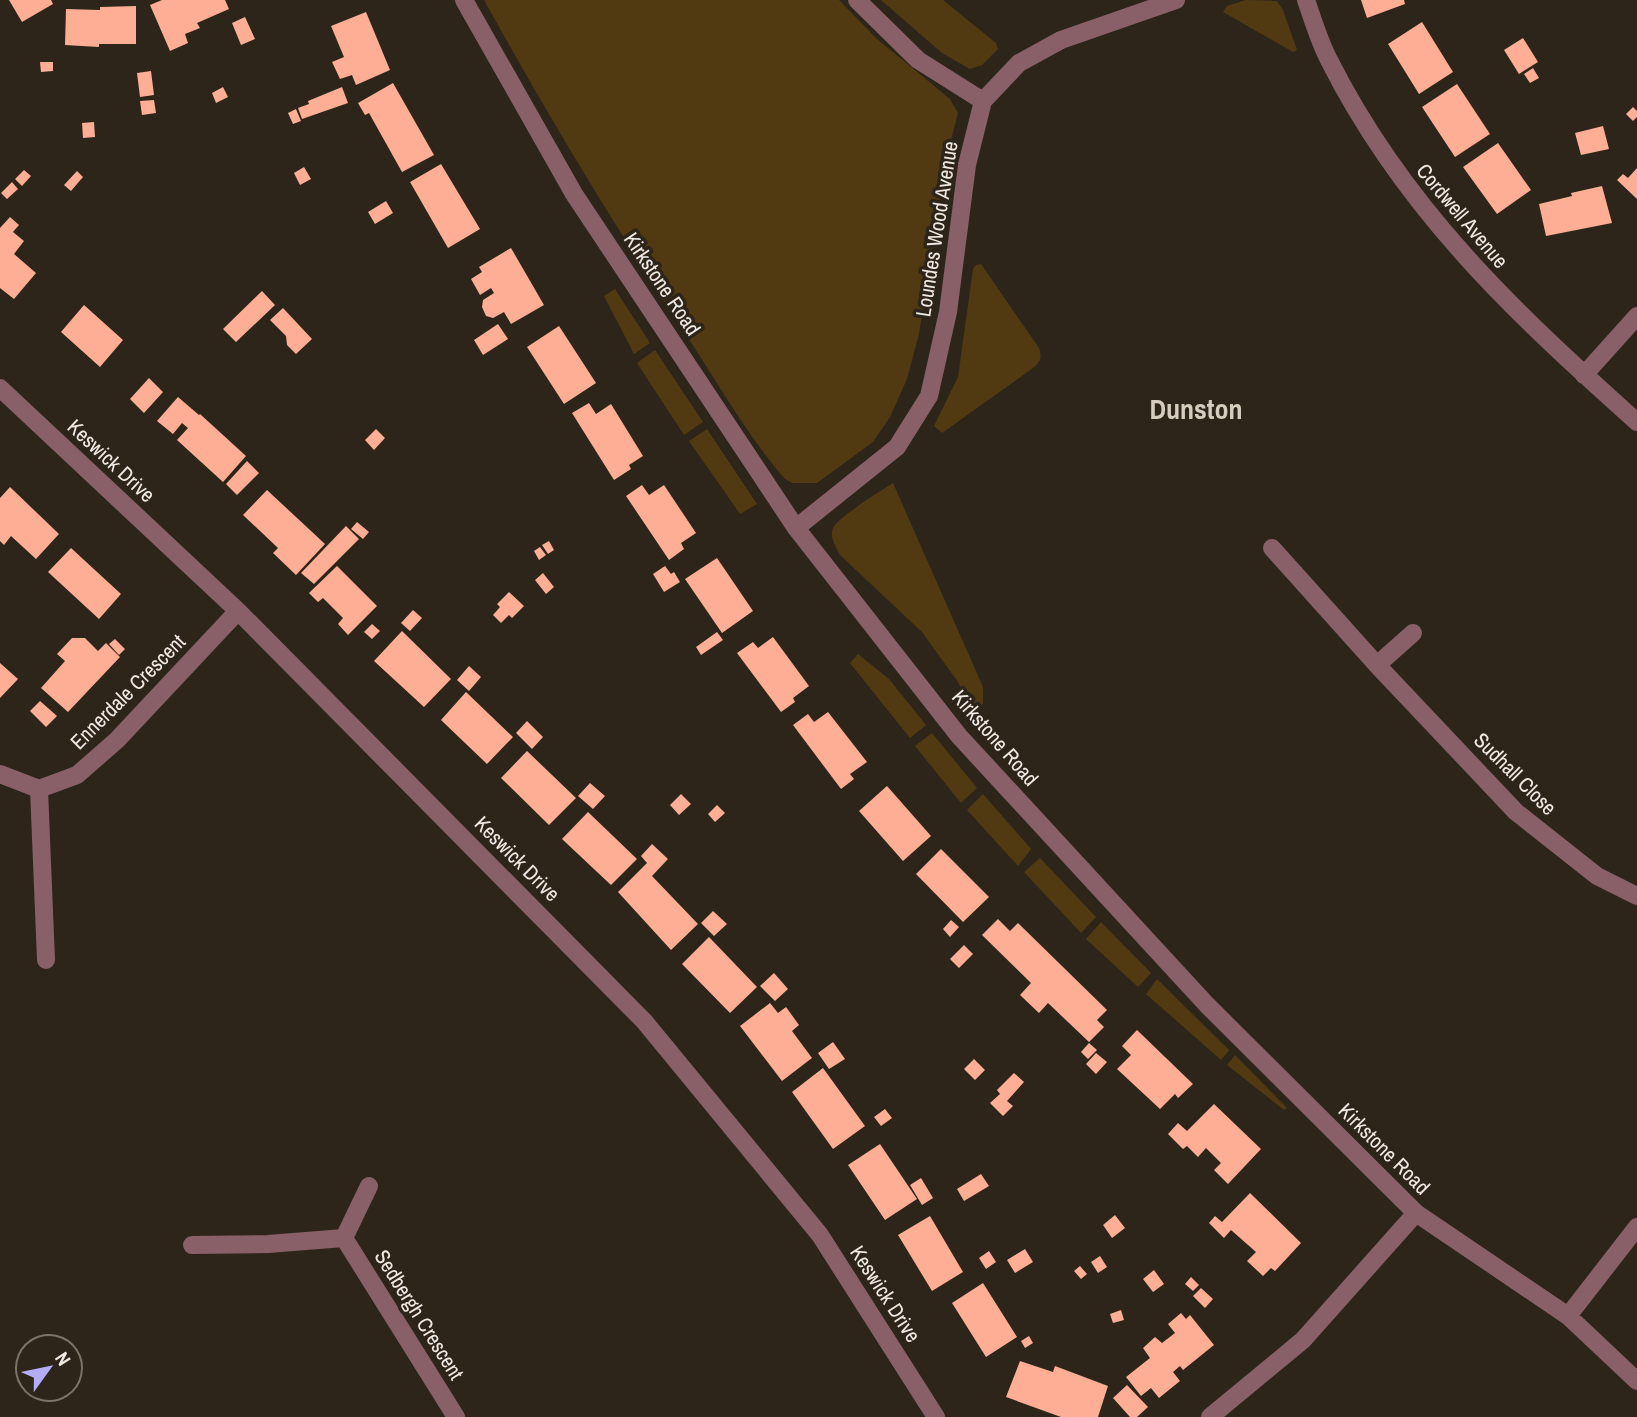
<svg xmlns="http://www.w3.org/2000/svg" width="1637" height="1417" font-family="'Archivo Narrow',sans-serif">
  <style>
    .green { fill: #513a11 }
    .building { fill: #fdae94 }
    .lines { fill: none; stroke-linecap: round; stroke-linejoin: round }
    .street { stroke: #895f68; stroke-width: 18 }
    .labels { text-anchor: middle; stroke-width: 7; stroke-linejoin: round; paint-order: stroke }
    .street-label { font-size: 21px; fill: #efeae3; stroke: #2d251a }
    .district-label { font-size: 28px; font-weight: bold; fill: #d7cdbe; stroke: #2d251a }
  </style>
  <rect width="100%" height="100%" fill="#2d251a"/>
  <path class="green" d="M484,0h355l38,39 73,60 8,14 -11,42 -28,179 -12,45 -17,38 -17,25 -56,41h-25l-7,-4c-38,-44 -68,-97 -100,-146 -71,-108 -138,-219 -201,-333z
    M881,0h62l53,43 2,6 -16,16 -12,4 -28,-16z
    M1246,0l31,1 6,9 14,40 -4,2 -70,-40 4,-6z
    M981,264l58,84c3,9 2,13 -6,20l-91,65 -8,-7 24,-49 15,-108 3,-4z
    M615,289l35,54 -16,11 -30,-58z
    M655,350l48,72 -19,13 -47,-72z
    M707,429l50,75 -17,10 -51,-73z
    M893,483l90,204v17l-6,7 -7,-5 -12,-24 -36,-50 -82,-77c-4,-8 -11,-18 -7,-27 4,-10 49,-38 60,-45z
    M858,654l31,25 37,46 -16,13 -60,-75z
    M932,733l45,55 -16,15 -46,-57z
    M983,794l48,55 -13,17 -51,-56z
    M1040,858l56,59 -15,16 -57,-61z
    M1101,922l50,51 -13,14 -52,-48z
    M1157,979l72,71 -8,10 -75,-66z
    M1235,1055l52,53 -3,2 -57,-45z"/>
  <path class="building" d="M9,0h42l2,4 -31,18z
    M162,0h63l4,9 -32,14 3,5 -15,6 3,9 -18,8 -20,-46z
    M1361,0h43l1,4 -38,14z
    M136,6v38h-37v3l-34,-2 1,-36 34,1v-3z
    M366,12l24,58 -34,15 -4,-10 -12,4 -8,-17 12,-5 -13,-31z
    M245,17l10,22 -14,6 -9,-22z
    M1422,22l31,50 -34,22 -31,-50z
    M1523,38l15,24 -19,12 -15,-24z
    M40,62h13v9l-12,1z
    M1533,68l6,10 -9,5 -6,-9z
    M151,71l3,24 -14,2 -3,-24z
    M393,83l41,72 -32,17 -33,-59 -4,2 -7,-12z
    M1457,84l33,50 -35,23 -33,-50z
    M223,87l5,10 -12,6 -4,-10z
    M342,87l6,16 -46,16 -4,-11 11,-4 -1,-3z
    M154,100l2,13 -14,2 -2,-14z
    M1633,107l4,4v6l-4,4 -7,-7z
    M296,109l5,12 -8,3 -5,-11z
    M94,122l1,15 -12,1 -1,-15z
    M1603,126l6,23 -28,6 -6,-22z
    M1498,143l33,47 -34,24 -34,-47z
    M441,164l39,65 -32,19 -38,-66z
    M304,167l7,12 -11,6 -6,-12z
    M1637,168v31l-20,-19 6,-6 5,4z
    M24,170l7,6 -9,10 -7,-7z
    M77,171l6,6 -12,14 -7,-6z
    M12,182l6,7 -11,10 -6,-6z
    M1602,186l10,37 -66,13 -7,-32 33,-8 -1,-3z
    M386,201l7,12 -18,11 -7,-12z
    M10,217l9,8 -6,7 11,9 -10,13 22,19 -22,26 -14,-11v-60z
    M511,248l33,57 -33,19 -7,-12 -11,6 -7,-2 -4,-9 1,-7 11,-7 -3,-5 -11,7 -9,-16 11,-7 -3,-5z
    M262,291l13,14 -39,37 -13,-13z
    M84,305l39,35 -23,27 -39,-35z
    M283,308l29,31 -16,15 -9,-9 -1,-9 -16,-16z
    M498,324l10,15 -25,16 -9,-15z
    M559,326l37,57 -32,21 -37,-57z
    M149,378l14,14 -19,21 -14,-14z
    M178,397l21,18 1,-1 46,42 -23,26 -46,-42 11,-12 -6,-5 -9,11 -16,-13z
    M589,403l7,11 15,-10 32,52 -14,9 2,4 -17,11 -42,-67z
    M376,429l9,9 -11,12 -9,-10z
    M247,461l12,12 -22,22 -11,-11z
    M642,485l7,10 15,-10 32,48 -15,10 3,6 -15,11 -43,-64z
    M10,487l49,47 -23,25 -25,-23 -7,9 -4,-4v-43z
    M267,490l58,54 -29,31 -23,-22 5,-5 -35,-33z
    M357,522l12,10 -6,7 -12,-10z
    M346,526l13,13 -45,45 -13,-11z
    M549,541l5,9 -6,4 -6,-9z
    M540,547l6,8 -7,5 -5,-9z
    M71,548l50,46 -22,25 -51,-47z
    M717,558l36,53 -31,22 -37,-54z
    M337,566l40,40 -29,29 -10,-11 5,-6 -20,-20 -5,4 -9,-9z
    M665,566l6,8 3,-2 6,10 -16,10 -11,-18z
    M543,573l11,14 -8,7 -11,-14z
    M509,592l15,14 -12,12 -3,-3 -8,8 -8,-8 7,-8 -3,-3z
    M413,610l9,8 -12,13 -9,-8z
    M372,624l8,7 -8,8 -8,-7z
    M402,631l49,48 -27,28 -50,-46z
    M717,632l6,8 -22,15 -5,-8z
    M773,637l36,49 -16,12 2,4 -14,10 -44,-59 16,-11 5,6z
    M72,638h13l13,13 8,-8 14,14 -52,55 -27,-24 24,-27 -8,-7z
    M115,639l10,10 -6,6 -10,-11z
    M0,663l18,16 -18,19z
    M469,666l12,11 -12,14 -12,-11z
    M466,692l47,45 -26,27 -46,-44z
    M40,701l17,15 -11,11 -16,-16z
    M828,712l39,50 -17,12 4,5 -13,10 -48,-64 15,-11 6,8z
    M527,721l16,16 -11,12 -16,-16z
    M527,751l49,47 -27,27 -48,-47z
    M590,783l15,13 -12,13 -15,-13z
    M887,786l44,50 -28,25 -44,-50z
    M681,794l10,10 -12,11 -9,-10z
    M717,805l8,8 -10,9 -7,-8z
    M588,812l49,47 -26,26 -49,-46z
    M652,844l16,15 -16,17 46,48 -27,26 -53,-58 29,-29 -6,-7z
    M941,849l48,48 -26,25 -47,-48z
    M713,911l14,13 -13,12 -13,-13z
    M998,919l12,12 8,-8 89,87 -10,10 7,7 -15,15 -41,-39 -9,10 -19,-18 11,-12 -49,-48z
    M951,920l8,7 -9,10 -7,-8z
    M709,937l48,50 -27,26 -48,-49z
    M964,945l9,9 -14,14 -9,-9z
    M774,973l14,16 -13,12 -15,-15z
    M770,1003l8,10 8,-6 13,18 -7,6 20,27 -30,23 -42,-55z
    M1137,1030l56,54 -15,14 -3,-4 -15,15 -43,-40 14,-14 -9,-9z
    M833,1042l12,17 -16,10 -11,-16z
    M1089,1043l8,7 -9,9 -7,-7z
    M1096,1053l11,9 -11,12 -10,-10z
    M974,1059l11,11 -10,10 -11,-11z
    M823,1068l42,58 -32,23 -41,-57z
    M1014,1073l10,9 -17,19 6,5 -10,10 -13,-13 10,-9 -3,-4z
    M1214,1104l47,45 -33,35 -14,-14 7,-7 -15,-15 -8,9 -11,-11 -4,3 -15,-15 10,-11 9,8z
    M885,1109l7,9 -11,8 -7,-9z
    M880,1144l37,55 -32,21 -37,-55z
    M981,1174l8,12 -25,15 -7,-12z
    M921,1178l12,20 -11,7 -12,-20z
    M1250,1193l51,50 -26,28 -4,-3 -8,8 -16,-15 9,-9 -25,-22 -7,8 -15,-15 6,-7 7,6z
    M1115,1215l10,13 -13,10 -9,-13z
    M930,1216l33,56 -31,19 -34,-56z
    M1025,1249l8,13 -18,11 -8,-13z
    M989,1251l7,11 -10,7 -7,-11z
    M1100,1256l7,11 -9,6 -7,-11z
    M1080,1266l7,8 -6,5 -7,-8z
    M1154,1270l10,14 -11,8 -10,-13z
    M1191,1277l8,8 -6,6 -8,-7z
    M983,1283l34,54 -31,20 -34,-54z
    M1201,1288l12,11 -8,9 -12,-12z
    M1121,1310l3,10 -11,3 -3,-9z
    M1181,1313l5,6 4,-4 24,30 -31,25 -3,-4 -7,6 7,9 -21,17 -8,-10 -10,8 -15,-19 24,-19 -7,-10 12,-11 7,6 13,-10 -7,-9z
    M1029,1336l4,7 -8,5 -4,-7z
    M1020,1361l33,11 2,-6 53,20 -10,31h-37l-55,-20z
    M1127,1385l21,22 -11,10h-7l-17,-19z"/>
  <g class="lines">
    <path class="street" d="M464,0l110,194 222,334 163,208 248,269 209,208 152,103 69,65
      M857,0l61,60 65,41
      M1306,0c7,20 13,41 23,60 75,149 185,252 308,362
      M1584,375l53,-59
      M0,388l238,223 406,410 176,214 116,182
      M796,528l101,-81 32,-51 19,-84 19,-147 16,-64 36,-38 42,-23 115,-40
      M1272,548l105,117 139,147 81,64 40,20
      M1377,665l36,-32
      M0,774l39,15 38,-14 40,-35 121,-129
      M39,789l7,171
      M344,1238l112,179
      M192,1245l76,-1 76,-6 25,-52
      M1568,1316l69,-89
      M1210,1417l93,-77 113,-127"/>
  </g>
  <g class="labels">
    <g class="street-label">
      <text transform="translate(1462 216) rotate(50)" y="7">Cordwell Avenue</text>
      <text transform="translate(937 229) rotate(-81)" y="7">Loundes Wood Avenue</text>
      <text transform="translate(662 284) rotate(56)" y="7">Kirkstone Road</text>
      <text transform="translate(111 461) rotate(43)" y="7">Keswick Drive</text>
      <text transform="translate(128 692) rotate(-45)" y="7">Ennerdale Crescent</text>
      <text transform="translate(995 738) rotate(49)" y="7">Kirkstone Road</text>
      <text transform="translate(1515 774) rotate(45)" y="7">Sudhall Close</text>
      <text transform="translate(517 859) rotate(45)" y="7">Keswick Drive</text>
      <text transform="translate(1384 1149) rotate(45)" y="7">Kirkstone Road</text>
      <text transform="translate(885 1294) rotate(57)" y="7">Keswick Drive</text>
      <text transform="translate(419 1315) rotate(58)" y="7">Sedbergh Crescent</text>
    </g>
    <g class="district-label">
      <text x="1196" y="419">Dunston</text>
    </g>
  </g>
  <g transform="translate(49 1368) rotate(57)"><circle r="33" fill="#2d251a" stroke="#7b746a" stroke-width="2"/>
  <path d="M0-5L12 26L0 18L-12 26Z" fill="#b5acf8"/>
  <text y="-10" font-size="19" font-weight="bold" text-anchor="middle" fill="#efeae3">N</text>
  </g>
</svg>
